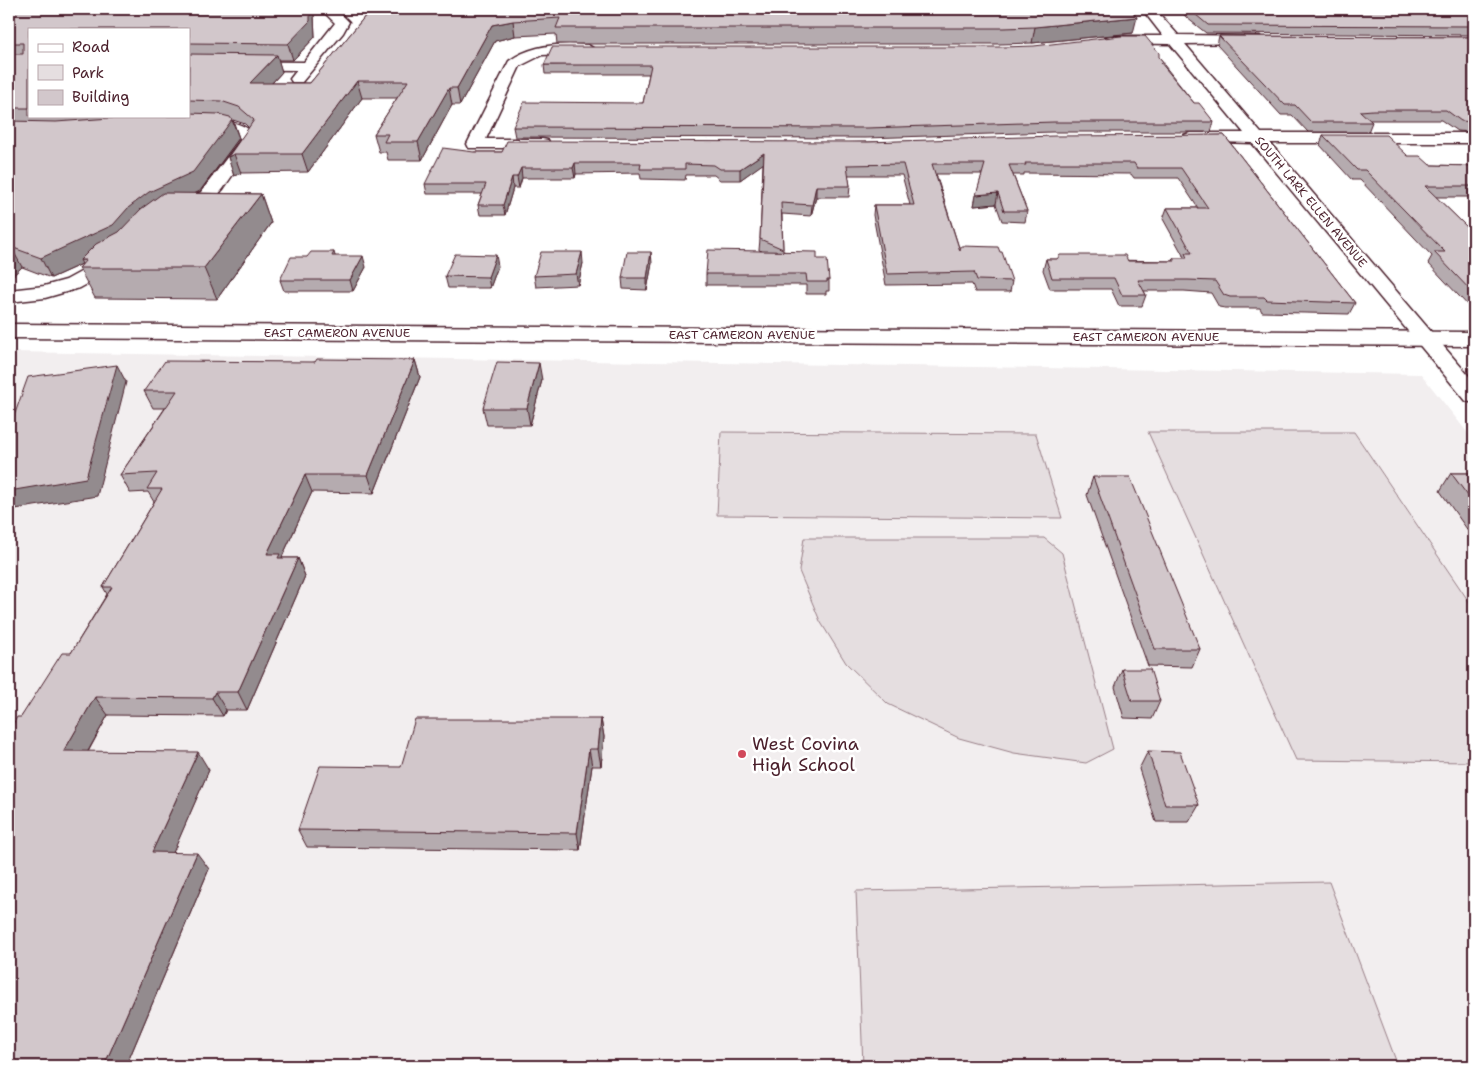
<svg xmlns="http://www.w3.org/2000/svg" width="1483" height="1075" font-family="'Shantell Sans',sans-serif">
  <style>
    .built { fill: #f2eeef }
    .green { fill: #e5dee0; stroke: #987e86 }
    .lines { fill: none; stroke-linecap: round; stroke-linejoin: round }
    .minor-casing { stroke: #4a1f2b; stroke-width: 3 }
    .major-casing { stroke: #4a1f2b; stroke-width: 3 }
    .minor { fill: #fff; fill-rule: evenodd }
    .major { fill: #fff; fill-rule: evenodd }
    .wall { fill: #b5abaf; stroke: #4a1f2b; fill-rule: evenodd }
    .shaded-wall { fill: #938b8e; stroke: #4a1f2b }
    .building { fill: #d2c7cb; stroke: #4a1f2b }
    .poi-dot { fill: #d1495b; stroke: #fff; stroke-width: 2 }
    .labels { text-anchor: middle; stroke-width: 5; stroke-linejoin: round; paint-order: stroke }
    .far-street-label { font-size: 12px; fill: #4a1f2b; stroke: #fff }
    .near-poi-label { font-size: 18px; fill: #4a1f2b; stroke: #fff; text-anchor: start }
  </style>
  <rect width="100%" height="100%" fill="#fff"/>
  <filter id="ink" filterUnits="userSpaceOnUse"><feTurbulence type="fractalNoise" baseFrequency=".02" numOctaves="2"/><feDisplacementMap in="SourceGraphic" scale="10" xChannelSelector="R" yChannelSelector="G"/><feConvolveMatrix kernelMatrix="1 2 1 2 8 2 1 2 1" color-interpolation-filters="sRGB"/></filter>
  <g filter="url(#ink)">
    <path class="built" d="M9,352l1412,22 53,67v625h-1465z"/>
    <path class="green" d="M721,432l315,2 26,84 -345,-3z
      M1148,432h206l120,177v153l-178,-2z
      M804,538h240l18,15 51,196 -27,14 -72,-10 -55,-15 -71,-34 -42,-41 -26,-42 -21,-50z
      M1329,882l69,184h-535l-7,-175z"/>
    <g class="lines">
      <defs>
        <path id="minor" d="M275,9h61l13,13 -6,11 -41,49h-10l-2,-3 7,-9 -108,-1v-8l115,1 31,-39 -10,-10 -55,3 -1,-3z
          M1142,9h13l23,26 82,1 2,3 -2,3 -5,1 -70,1 76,89h213v10h-204l204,239v21l-8,-2 -214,-258 -68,-2 -2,-3 2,-3 6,-2h54l-74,-89 -64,-1 -2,-3 2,-3 5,-1h52z
          M569,44l19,1 7,4 -7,4 -46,2 -22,11 -34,73h56l6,1 2,4 -2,4h-79l-2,-4 42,-83c18,-13 38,-16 60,-17z
          M198,119c20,1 47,1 60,19l-35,51 -10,11 -29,15 -7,2 -7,-2 -2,-4 2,-4 31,-15 40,-53 -15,-8 -34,-4 -2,-3 2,-3z
          M117,254l7,2 3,4 -3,4 -44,24 -35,10 -36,4v-12l35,-4 22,-6 44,-24z"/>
        <path id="major" d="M9,324l1465,8v14l-1465,-8z"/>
      </defs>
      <use href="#minor" class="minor-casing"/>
      <use href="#major" class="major-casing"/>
      <use href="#minor" class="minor"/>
      <use href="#major" class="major"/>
    </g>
    <path class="wall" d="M9,9h303l2,7 1,21 -22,23h-15l4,12 -10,11h38l61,-74h759l3,24 -101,10 -31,1h-444l-1,-10 -41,2 -20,5 -35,64h-8l-30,55h-34l-2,-8h-7l-5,-18 23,-36h-35l-54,74 -67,1 -7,3 -6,-19 21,-29 -4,-4 -12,-4 6,18 -39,53 -6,2 67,1 10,29 -54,76 -122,-1 -16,-30 3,-3v-1l-31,14 -29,-11 -13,12zM29,29h160v87h-160z
      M1179,9h295v26l-268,-2 -19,-15z
      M1219,36l255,1v95l-17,-1 -16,-11h-71l2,2 -4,10h-60l-16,-17h-11l-64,-70z
      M1159,57l5,6v2l30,38 20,19 -3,10h-159l-186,6 -351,-1 -2,-10 130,-24 6,-29h-104l-1,-9z
      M1224,135l131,168 -6,11 -87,-2 -2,-4h-35l-6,-1 -8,-14 -27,-2h-40l2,4 -4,11h-23l-8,-17h-61l-7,-19 3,-11 126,2 1,-3h10l1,-1 -21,-38 4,-11h31l-20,-30h-44l-3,-4 -107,-1v2h-11l14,36 -2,11 -23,-1 -6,-17 -22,2 8,-32h-46l24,77 52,30 -2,11h-35l-3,-8 -86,1 -13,-70 1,-10h36l-8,-30h-54l2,11 -1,11h-33l-5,19 -29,-2 1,37 34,8 12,21v11h-3v3h-20v-9h-100v-11l56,-23 -3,-1 1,-11 3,-76 -23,17h-20l-6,-5h-28l-1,5 -44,-1 -1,-6 -64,1 -1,4h-53l-3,10h-6l-8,27h-25l-2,-10 4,-11h-55l-2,-10 49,-32h28l365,-10z
      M1323,135l85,21 22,9 44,1v31h-38l32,31h6v84l-46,-49 4,-7 -72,-76h-8l-32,-35z
      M334,252l1,4 31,11 -13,24h-69l-4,-11 27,-23z
      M583,263l-5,22 -42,2 -2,-11z
      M652,263l-5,27 -24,-1 -1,-11z
      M498,266l-8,22h-42l-3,-12z
      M415,360l5,17 -46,116 -62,-1 -30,65v1h16l7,18 -58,134h-21l-3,6 -115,-1 -20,37 121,18 -36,82 36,17 -83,197 -105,-349 50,-64 36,-59 -4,-7 51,-85 -6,-10 -18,1 -10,-18 45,-67h-12l-9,-17 171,-29z
      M542,380l-12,45h-43l-4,-17z
      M1451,473h23v66l-34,-48z
      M1093,477l107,172 -8,18 -44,-1 -61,-171z
      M1122,669l38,32 -8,18 -28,-1 -9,-31z
      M601,719l3,18 -3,29h-9l-12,84 -273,-3 -9,-17 103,-63z
      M1148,751l51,54 -10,17h-33l-17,-53z"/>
    <path class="shaded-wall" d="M310,9h2l2,7 1,21 -22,23 -5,-16z
      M1137,17l-4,16 -101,10 3,-16z
      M513,21l2,15 -20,5 -35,64 -3,-17 35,-63z
      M277,55l5,17 -26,28 -6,-17z
      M357,81l5,17 -54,74 -6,-18z
      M449,88l3,17 -30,55 -4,-18z
      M232,120l7,18 -39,53 -43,21 -71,48h-6l2,4 -31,14 -10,-20z
      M764,153v10l-24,17v-11z
      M234,154l7,19 -7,3 -6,-19z
      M575,163l1,11 -1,4 -2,-10z
      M521,168l1,10 -3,10 -2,-11z
      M512,177l1,11 -8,27 -2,-10z
      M816,186v11l-5,19 1,-11z
      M998,193l-2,11 -22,2 2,-11z
      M261,194l10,29 -54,76 -13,-31z
      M11,247l11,20 -13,12v-30z
      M582,252l1,11 -5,22 -2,-11z
      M651,252l1,11 -5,27v-12z
      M496,255l2,11 -8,22 -2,-11z
      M363,256l3,11 -13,24 -3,-11z
      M415,360l5,17 -46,116 -6,-18z
      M539,363l3,17 -12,45 -3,-17z
      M117,365l9,17 -29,114 -88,14v-19z
      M305,475l7,17 -30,65 6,15 -21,-18z
      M298,558l7,18 -58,134 -9,-18z
      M215,692l11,18 -3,6 -11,-18z
      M95,697l13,18 -30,54 -14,-18z
      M601,719l3,18 -3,29 -3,-17z
      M589,749l3,17 -12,84 -3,-17z
      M198,752l11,18 -43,99 -14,-17z
      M197,853l12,16 -83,197h-22z"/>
    <path class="building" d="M9,9h301v12l-22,23 -99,-1v-14h-160v79h-20v-54h14v-11h-14z
      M371,9h759l7,8 -102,10 -31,1h-448l4,-10 -47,3 -21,4 -35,63h-8l-31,54h-34l4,-8h-14l34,-53h-51l-55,73h-68l-6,3 26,-37 -15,-13 -18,-6 -32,-1v-46l88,1 -27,28h60z
      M1189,9h285v17l-266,-1z
      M1121,36h24l14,17v4l5,6h-3l33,40h5l15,19h-160l-187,6 -354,-1 11,-25 119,1 8,-38h-107l8,-18h451l31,-1z
      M1219,36l255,1v85l-13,-1 -15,-11h-73l-13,1 12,11h-61l-16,-17h-10z
      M189,113l29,1 12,3 2,3 -39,52 -44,20 -21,16 -15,17 -72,33 -30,-11 -2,2v-128l47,1 82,-6h51z
      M1224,135l131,168 -88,-3 -3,-3h-34l-6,-2 -9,-14 -27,-1h-50l8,15h-24l-8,-17h-62l-6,-19h11l3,-4h65l3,6h47l-2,-3h14l-2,-5h7l-25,-45h41l-27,-40h-44l-3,-5h-109l1,2h-17l18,46h-23l-6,-18 -22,2 9,-31h-53l28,87 1,-5 37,1 2,5h2l10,29 -35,-1 -3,-8 -87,2 -13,-69h40l-11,-41 -56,1 3,21h-34l-4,19 -31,-2 2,46 -23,-10 4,-86 -24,16h-20l-6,-4 -29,-1v5h-45l1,-6h-66l-2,5h-52l-4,9h-5l-9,28h-25l8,-21h-61l18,-36 31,4h28l5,-11 360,1 187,-6z
      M1323,135h63l22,21h12l10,9 44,1v20h-49l43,42h6v66l-40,-42h11l-80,-82h-8z
      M163,193l98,1 -57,74h-125l7,-8h-6l16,-16 23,-12 22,-23z
      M708,250l109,2v7h10l2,21h-2v2h-20l-1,-8h-100z
      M311,252h23l-2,4h31l-13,24h-70l11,-23h16z
      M541,252h41l-6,22 -42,2z
      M627,252h24l-4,26h-25z
      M455,254l41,1 -8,22 -43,-1z
      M317,359l98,1 -47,115h-63l-38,79h13l-2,4h20l-60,134h-23l-3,6 -117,-1 -31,54 134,1 -46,100 45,1 -93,213h-95v-335l8,-14h4l41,-64h9l41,-66h-9l59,-98h-15l10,-16 -37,2 57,-84h-33l21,-30 150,1z
      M497,362l42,1 -12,45h-44z
      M117,365l-31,113 -77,13v-61l19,-53z
      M1451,473h23v31z
      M1093,477h37l70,172h-45z
      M1122,669h28l10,32h-28z
      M415,719h186l-3,30h-9l-12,84 -279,-3 22,-64 81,1z
      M1148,751l32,1 19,53h-34z"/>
  </g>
  <circle class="poi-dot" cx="742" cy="754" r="5"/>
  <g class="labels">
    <g class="far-street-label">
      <text transform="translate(1311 202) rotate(50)" y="4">SOUTH LARK ELLEN AVENUE</text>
      <text x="337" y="337">EAST CAMERON AVENUE</text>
      <text x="742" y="339">EAST CAMERON AVENUE</text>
      <text x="1146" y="341">EAST CAMERON AVENUE</text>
    </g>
    <g class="near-poi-label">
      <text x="752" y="750">West Covina<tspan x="752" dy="21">High School</tspan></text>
    </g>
  </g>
  <rect width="1483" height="1075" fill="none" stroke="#fff" stroke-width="30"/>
  <rect x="15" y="15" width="1453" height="1045" fill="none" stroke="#4a1f2b" stroke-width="2" filter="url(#ink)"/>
  <rect x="28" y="28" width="162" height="90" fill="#ffffff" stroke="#b7a5aa"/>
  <rect x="38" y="44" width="25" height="8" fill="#ffffff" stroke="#b7a5aa"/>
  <text x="72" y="52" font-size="15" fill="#4a1f2b">Road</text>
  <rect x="38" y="65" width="25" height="15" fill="#e5dee0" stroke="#b7a5aa"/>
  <text x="72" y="78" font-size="15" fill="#4a1f2b">Park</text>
  <rect x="38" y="90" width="25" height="15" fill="#d2c7cb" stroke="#b7a5aa"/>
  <text x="72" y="102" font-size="15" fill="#4a1f2b">Building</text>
</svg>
